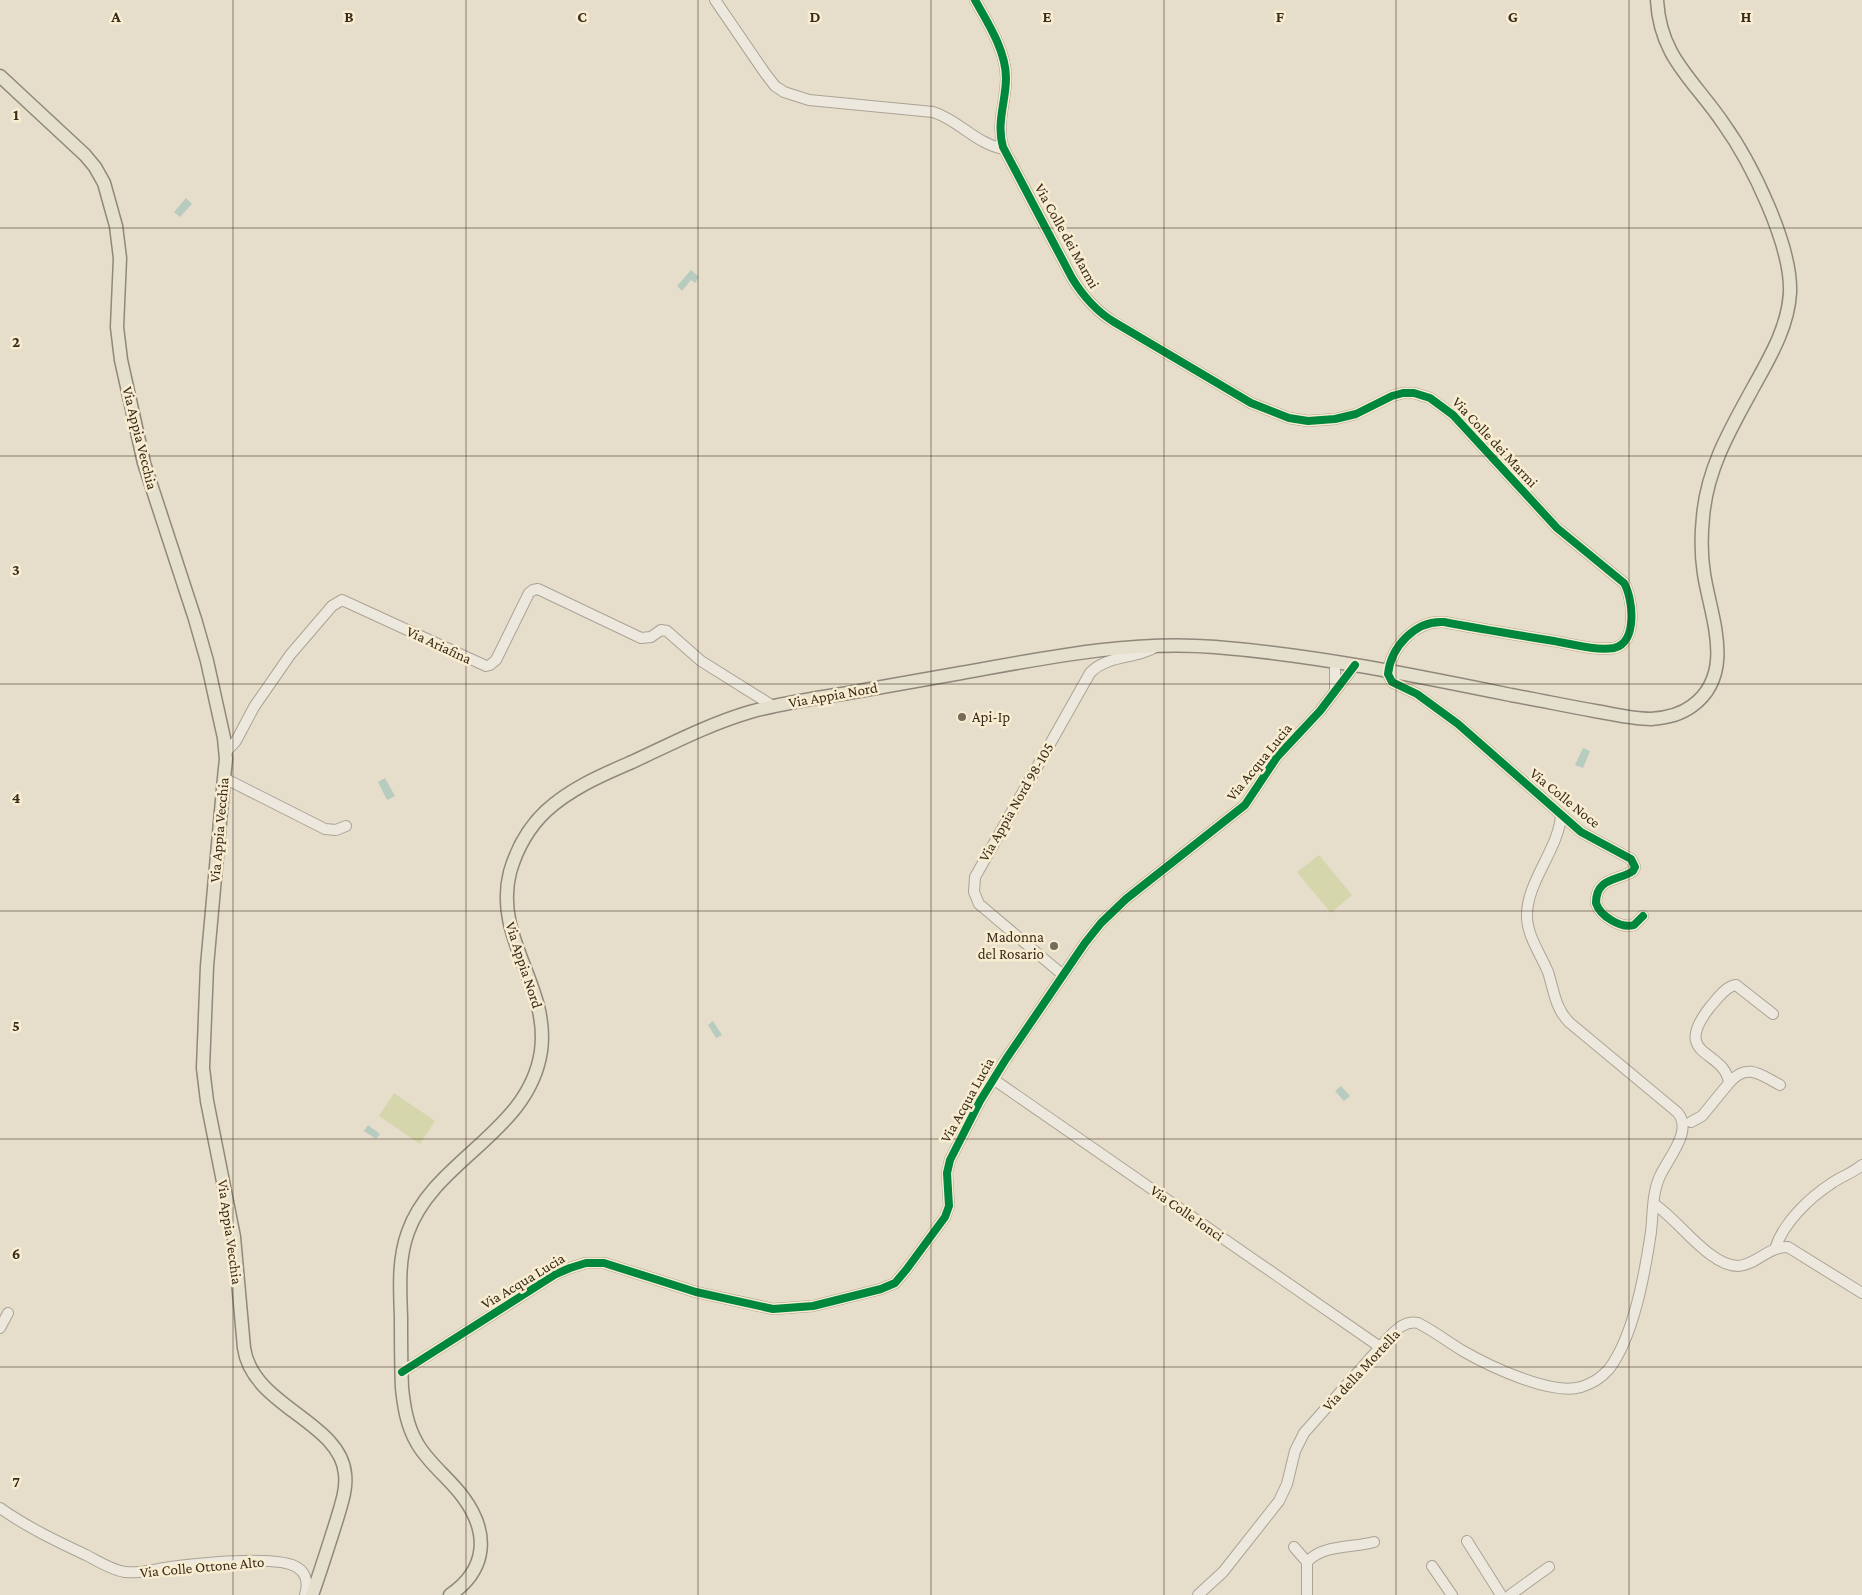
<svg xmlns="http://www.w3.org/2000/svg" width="1862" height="1595" font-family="'Crimson Pro',serif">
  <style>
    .green { fill: #d6d6ac }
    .water { fill: #b7cbbf }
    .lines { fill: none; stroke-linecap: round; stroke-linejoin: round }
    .minor-casing { stroke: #aba395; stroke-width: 12 }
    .major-casing { stroke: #90887b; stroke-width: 15 }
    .minor { stroke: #ede8de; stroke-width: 10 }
    .major { stroke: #e5dfce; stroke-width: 12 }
    .cycleway-casing { stroke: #f8edd0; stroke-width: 11 }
    .cycleway { stroke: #00873e; stroke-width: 8 }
    .grid { fill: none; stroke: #3a2b1c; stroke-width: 1; stroke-opacity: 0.55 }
    .poi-dot { fill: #766a59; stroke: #f8edd0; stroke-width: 2 }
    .labels { text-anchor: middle; stroke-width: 5; stroke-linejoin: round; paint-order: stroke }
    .street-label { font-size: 15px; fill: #3a2b1c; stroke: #f8edd0 }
    .poi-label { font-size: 15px; fill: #3a2b1c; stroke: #f8edd0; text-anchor: start }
    .grid-label { font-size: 16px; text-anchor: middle; font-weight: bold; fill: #3a2b1c; stroke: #f8edd0; stroke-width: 5; stroke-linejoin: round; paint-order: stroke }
  </style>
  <rect width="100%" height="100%" fill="#e6decb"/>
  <path class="green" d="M1319,855l33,40 -21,18 -34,-41z
    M394,1093l41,28 -15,23 -41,-28z"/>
  <path class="water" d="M186,198l6,6 -12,13 -6,-5z
    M691,270l8,7 -4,6 -4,-3 -9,11 -5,-5z
    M1583,748l7,3 -7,17 -8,-3z
    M385,778l10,18 -8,4 -9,-18z
    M713,1021l9,14 -6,3 -8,-13z
    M1341,1086l9,10 -6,5 -9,-10z
    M368,1125l12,9 -4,5 -12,-8z"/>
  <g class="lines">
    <defs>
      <path id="minor" d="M715,0l50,73 10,13 9,6 25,8 124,12c26,8 43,32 71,37
        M975,0c13,23 31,51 31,78 0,23 -10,45 -3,69l69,131c11,18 24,33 42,44l137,81 38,15 19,3 27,-2 21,-5 36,-18 11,-3h11l16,5 23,17 104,113 67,55c9,15 14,60 -10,65 -17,3 -43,-4 -60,-7 -37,-6 -74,-12 -110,-19 -29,-2 -53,25 -56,52l4,8 25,12 41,30 123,108 50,27 4,8 -2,4c-15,10 -37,6 -37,32 4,13 25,26 38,22l9,-9
        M1335,691v-29
        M225,753l11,-12 18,-34 36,-52 42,-49 10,-6 144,66 4,-1 6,-5 33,-67 4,-3 5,-1 103,49 10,-1 10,-7 6,1 34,30 72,45
        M224,778l101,51 11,1 10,-4
        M1063,975l-84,-71 -5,-12 1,-15 115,-204c18,-19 46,-13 67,-27
        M993,1079l387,268
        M1729,1083c18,-21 32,-8 51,2
        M1691,1122l11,-6 27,-33c-4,-34 -59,-25 -19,-76 7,-8 16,-21 26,-22l37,29
        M1654,1204c24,15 55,62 84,62 18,-1 31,-20 50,-19l74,46
        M1775,1249c8,-26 34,-51 57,-66 10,-7 21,-10 30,-18
        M0,1328l8,-15
        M402,1372l154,-98 14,-6 16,-5h18l92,29 77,17 40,-3 68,-17 14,-6 11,-13 39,-53 4,-11 -2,-33 3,-13 30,-59 26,-42 79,-116 16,-20 25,-24 119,-94 32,-48 43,-46 35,-46
        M0,1508c27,19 56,33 86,47 12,6 25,15 39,17 15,2 30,-3 45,-5 25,-3 109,-13 128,1 9,6 10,17 7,27
        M1467,1541l34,54
        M1294,1547l13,15v33
        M1307,1562c16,-18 46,-14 67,-20
        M1432,1566l20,29
        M1198,1595l25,-23 56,-71 8,-17 8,-33 9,-18 85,-96c8,-8 17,-17 29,-14 16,8 30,19 45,28 26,15 89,45 118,36 10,-3 21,-10 28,-18 25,-33 36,-97 42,-137 2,-18 1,-39 9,-56 8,-18 34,-46 17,-64l-107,-89c-15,-14 -16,-33 -22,-51 -7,-17 -20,-35 -21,-54 -2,-35 33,-70 34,-104
        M1510,1595l39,-28"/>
      <path id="major" d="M0,76l85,79 10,12 9,16 12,43 4,32 -3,69 4,33 23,103 51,156 12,42 17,77 2,21 -2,19 -17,188 -4,102 4,33 27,136 10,111c8,58 97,74 101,126 2,15 -4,31 -8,45 -8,25 -16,51 -25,76
        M450,1595c38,-26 39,-63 13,-98 -14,-19 -35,-34 -46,-54 -10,-17 -13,-36 -15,-55 -1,-24 -1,-48 -1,-71 -1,-29 -3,-58 7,-85 26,-73 121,-99 133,-181 9,-66 -48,-112 -31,-179 7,-24 18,-44 36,-61 25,-23 56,-36 86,-49 39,-18 77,-38 118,-50 32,-9 66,-14 98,-19 38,-7 75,-13 113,-20 84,-15 169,-33 254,-26 100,8 198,28 296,48 28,5 56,11 84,16 18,3 37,8 56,8 15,-1 29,-4 41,-13 44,-32 19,-88 12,-132 -3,-19 -3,-38 -1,-57 4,-49 28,-89 51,-131 16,-29 34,-59 36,-93 2,-48 -39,-131 -67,-170 -30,-44 -63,-66 -66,-123"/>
    </defs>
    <use href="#minor" class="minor-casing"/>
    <use href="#major" class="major-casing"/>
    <use href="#minor" class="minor"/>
    <use href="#major" class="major"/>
    <defs>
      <path id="cycleway" d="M975,0c13,23 31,51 31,78 0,23 -10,45 -3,69l69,131c11,18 24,33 42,44l137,81 38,15 19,3 27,-2 21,-5 36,-18 11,-3h11l16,5 23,17 104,113 67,55c9,15 14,60 -10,65 -17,3 -43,-4 -60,-7 -37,-6 -74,-12 -110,-19 -29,-2 -53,25 -56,52l4,8 25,12 41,30 123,108 50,27 4,8 -2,4c-15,10 -37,6 -37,32 4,13 25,26 38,22l9,-9
        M402,1372l154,-98 14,-6 16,-5h18l92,29 77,17 40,-3 68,-17 14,-6 11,-13 39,-53 4,-11 -2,-33 3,-13 30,-59 26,-42 79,-116 16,-20 25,-24 119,-94 32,-48 43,-46 35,-46"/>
    </defs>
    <use href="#cycleway" class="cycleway-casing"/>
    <use href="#cycleway" class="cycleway"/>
  </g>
  <path class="grid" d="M233,0v1595M466,0v1595M698,0v1595M931,0v1595M1164,0v1595M1396,0v1595M1629,0v1595M0,228h1862M0,456h1862M0,684h1862M0,911h1862M0,1139h1862M0,1367h1862"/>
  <g class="poi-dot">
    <circle cx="962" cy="717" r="5"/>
    <circle cx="1054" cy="946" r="5"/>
  </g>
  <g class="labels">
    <g class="street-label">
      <text transform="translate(1067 236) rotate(61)" y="5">Via Colle dei Marmi</text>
      <text transform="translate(140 438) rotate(76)" y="5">Via Appia Vecchia</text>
      <text transform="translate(1495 442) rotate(47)" y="5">Via Colle dei Marmi</text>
      <text transform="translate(439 645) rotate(25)" y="5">Via Ariafina</text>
      <text transform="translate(833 695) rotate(-10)" y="5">Via Appia Nord</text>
      <text transform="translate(1259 762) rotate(-51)" y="5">Via Acqua Lucia</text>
      <text transform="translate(1565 798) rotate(39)" y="5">Via Colle Noce</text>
      <text transform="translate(1016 802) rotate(-60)" y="5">Via Appia Nord 98-105</text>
      <text transform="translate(219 830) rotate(-85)" y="5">Via Appia Vecchia</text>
      <text transform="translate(524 965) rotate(72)" y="5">Via Appia Nord</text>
      <text transform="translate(967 1100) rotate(-61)" y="5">Via Acqua Lucia</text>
      <text transform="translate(1187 1213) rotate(35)" y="5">Via Colle Ionci</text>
      <text transform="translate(230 1232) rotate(82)" y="5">Via Appia Vecchia</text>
      <text transform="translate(523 1281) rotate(-31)" y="5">Via Acqua Lucia</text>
      <text transform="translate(1361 1370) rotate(-47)" y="5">Via della Mortella</text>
      <text transform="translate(202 1567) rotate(-5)" y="5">Via Colle Ottone Alto</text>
    </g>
    <g class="poi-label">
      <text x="972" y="722">Api-Ip</text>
      <text x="1044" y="942" text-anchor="end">Madonna<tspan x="1044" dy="17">del Rosario</tspan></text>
    </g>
  </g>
  <g class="grid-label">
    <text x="116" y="22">A</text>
    <text x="349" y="22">B</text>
    <text x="582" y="22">C</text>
    <text x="815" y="22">D</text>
    <text x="1047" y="22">E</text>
    <text x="1280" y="22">F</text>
    <text x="1513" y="22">G</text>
    <text x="1746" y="22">H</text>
    <text x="16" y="120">1</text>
    <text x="16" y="347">2</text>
    <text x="16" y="575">3</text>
    <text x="16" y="803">4</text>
    <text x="16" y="1031">5</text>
    <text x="16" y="1259">6</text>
    <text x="16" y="1487">7</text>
  </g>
</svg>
